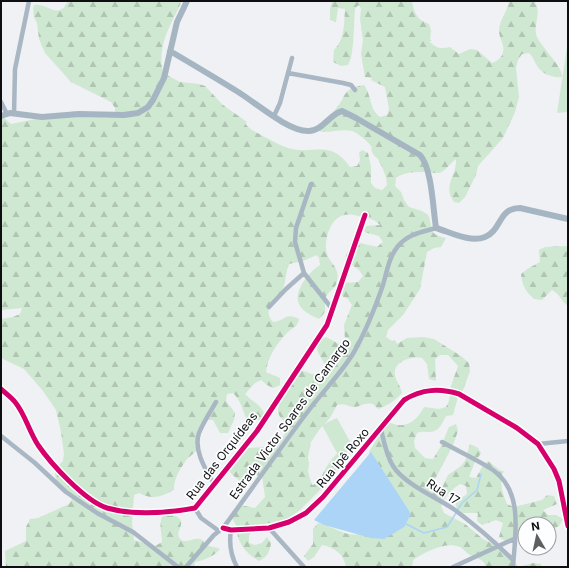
<svg xmlns="http://www.w3.org/2000/svg" width="569" height="568" font-family="Inter,sans-serif">
  <style>
    .grass { fill: #cfe8d1 }
    .forest { fill: url(#forest-firs) }
    .water { fill: #acd4f6 }
    .lines { fill: none; stroke-linecap: round; stroke-linejoin: round }
    .stream { stroke: #acd4f6; stroke-width: 1.5 }
    .street { stroke: #a9b6c3; stroke-width: 4.5 }
    .secondary { stroke: #a6b5c2; stroke-width: 6 }
    .cycleway-casing { stroke: #fdfeff; stroke-width: 8 }
    .cycleway { stroke: #d6006c; stroke-width: 5 }
    .labels { text-anchor: middle; stroke-width: 3.5; stroke-linejoin: round; paint-order: stroke }
    .street-label { font-size: 12px; fill: #0f0f11; stroke: #fdfeff }
  </style>
  <defs>
    <pattern id="forest-firs" width="22" height="20" patternUnits="userSpaceOnUse"><rect width="22" height="20" fill="#cfe8d1"/><path d="M5 1l3.5 6h-7zM16 11l3.5 6h-7z" fill="#b1c6b2"/></pattern>
  </defs>
  <rect width="100%" height="100%" fill="#eff1f4"/>
  <path class="grass" d="M568,41v71l-11,1z
    M337,418l16,29 -15,8 -16,-30z"/>
  <path class="forest" d="M68,1h113l-1,4c-11,23 -23,41 -17,68l17,9 19,2 6,2 18,19 24,17 -2,1c4,7 11,9 18,13 8,4 16,9 25,12 26,8 41,-10 62,19l7,-1 3,-6 -1,-7 3,-3 6,3 3,14v16l4,5 7,2 5,-5c0,-9 -5,-18 -9,-26 -2,-2 -5,-4 -6,-7 -1,-2 0,-4 -1,-6 -1,-3 -16,-15 -19,-15 -12,-3 -23,3 -34,0v-7c9,-3 19,-16 24,-24 2,-4 3,-7 7,-10 5,-3 10,-4 15,-5 8,11 5,24 16,32l7,-2 2,-6 -4,-22 -14,-7 1,-2 -7,-1 -4,-23 2,-14 -3,-21 1,-11 -2,-3 -4,3 -2,36 -2,14 -3,7 -7,1 -8,-4 1,-12c11,-11 10,-27 11,-41l-7,-1 -2,14 -6,-2v-11l2,-8h80c2,12 5,19 17,23l2,7 -1,8 2,2h-2v1c8,7 10,7 20,5l9,7 11,-5 7,1 15,13c5,-2 10,-5 11,-11 2,-7 -4,-14 -4,-21 0,-11 9,-20 10,-30h25c9,11 -2,25 3,36 5,11 26,30 25,40 -10,1 -21,-3 -26,-13 -2,-4 -3,-7 -7,-11l-7,1 -4,6 -2,8 3,29 -4,15 -12,26 -25,28 -2,9 -11,22 -6,6 -5,-1c-12,-17 3,-26 2,-43 -6,4 -10,12 -17,14 -3,0 -7,0 -10,-1 -11,0 -24,-1 -33,6l-1,8 6,6 3,8 5,7 13,4 6,4c6,14 -1,19 18,23l-5,9 -7,1 -7,4 -7,37 -17,26 -15,15 -2,7 6,4 3,-1 2,4 10,-6 16,-1 11,2 27,17 8,7 1,8 -7,19 -4,3 -6,22 -7,1c-4,7 -7,16 -16,16 -6,0 -8,-1 -13,1l-3,8 1,7 10,10 8,1 8,-13 8,-19 7,-3 2,7 -5,14 -20,38 2,7 7,-2 6,-13 13,-9 4,-5 5,-17 8,4 3,5 -7,11 -5,13 7,1 7,-13 5,-4 13,10h3c-6,10 -1,23 3,33l7,3 28,-7 5,-5 7,1 3,8 -14,6 5,5h8l7,4 -4,7 -10,5v-7h-24v24h23l-2,2 -14,2 -7,-2 -2,-7 -4,-6 -14,4 -6,-4 4,-14 -7,-3 -14,5 -5,-4 1,-8h-15l-6,-4 -2,-7 12,-8 -1,-8 -6,-2c-9,6 -15,12 -19,22l3,7 21,11 18,15 20,10 6,4 9,14 15,-4 8,1 1,3h-56c-2,-8 -9,-9 -16,-12 -4,-2 -6,-6 -10,-8 -14,-6 -35,5 -47,13l-1,7h-66c-2,-13 -12,-20 -24,-22l-8,12 -6,4 -4,-5 9,-12v-15l5,-6c19,4 29,17 48,9 5,5 9,7 17,6l-14,-86 15,-25 5,-5c16,8 27,0 35,-15l15,2 7,-2 3,-6 2,-15 7,-20 -10,-11h-8l-5,4 1,22 -7,-2 -2,-15 -5,-6c-10,-2 -29,3 -27,17 1,7 5,9 7,18 -6,7 -15,13 -24,16l-5,-5c-10,-2 -11,3 -20,3 -7,-1 -7,-4 -16,-2l-7,13 -11,12 -8,12 -3,15 1,7 -1,8 4,13 7,-2c5,-13 13,-29 26,-34l4,6 -10,11 -13,18 -26,26 -13,9 -27,6 -11,10v8l6,2 7,-2 5,-6 4,6c-1,9 -4,14 -12,18 -10,-6 -17,-12 -21,-24 -1,-3 0,-9 -2,-12 -6,-10 -7,-13 4,-20l15,3 10,-11 -3,-21 -7,-1 -6,6 -6,2c-5,-4 -10,-7 -14,-12l19,-23c7,-1 16,0 23,-2 10,-2 16,-13 16,-22 -4,-4 -9,-8 -9,-13 0,-10 13,-32 18,-41 13,0 15,8 28,3l2,-7c-7,-12 -16,-21 0,-29l13,7 6,-4 -1,-15 8,-20 -4,-6 -6,-3 -1,-7 3,-6 14,-1 5,-6 -4,-6 -14,-10c2,-8 4,-13 11,-18l21,5 6,-5 -4,-6 -15,-4 2,-6 14,-1c-5,-6 -13,-7 -21,-9 -17,-5 -26,2 -31,17 -2,7 -3,14 -1,21 4,12 13,12 10,28 -2,8 -11,10 -12,18 -1,0 0,5 0,6 1,6 -2,9 -6,13 -8,-4 -19,-8 -21,-18 -3,-12 12,-30 22,-36l-1,-7 -2,-3 -14,6 -14,3c-3,7 -3,15 -5,22 -5,14 -24,21 -11,36 13,-1 12,-10 26,-3 -2,9 -6,8 -12,14 -10,10 -20,25 -21,39l14,6v7l-7,3 -6,-3 -6,-5 -6,3 -10,11c8,9 16,9 20,22 -7,6 -11,7 -19,2 -4,-10 -5,-17 -13,-25l-6,1 -1,7 9,12 -1,7 -6,13h-8l-7,-13h-8l-5,6 -1,22c-3,4 -8,7 -12,11 -6,8 -14,21 -13,31 -13,7 -22,10 -35,3l-5,2 -2,28 2,17 21,6 7,-4c0,-9 -5,-22 3,-28l1,1 10,1 4,3c4,8 -4,11 -1,18 4,9 14,0 21,2 3,0 4,4 7,6 4,2 9,2 13,4 -7,8 -15,11 -25,13l-1,5h-188l-1,-16 21,-10v-14l4,-8 8,-1 31,-14 3,-5 -12,-13 -4,-6 -1,-7 3,-7 5,-5 1,-7 -3,-22 -5,-22 -13,-19 -19,-22 -23,-11v-39l12,-2 7,-3 2,-6 -21,2v-197l4,6 6,5 64,-13 32,7 8,-3v-7l-4,-6 -40,-20 -26,-29 -6,-14 -2,-16 -3,-6 -1,-9 1,-3c15,-2 24,16 34,-4z
    M568,246v60c-7,-5 -8,-12 -16,-16l-10,10 -8,-1c-8,-7 -12,-14 -13,-25l6,-5 13,-7 -1,-12 6,-3z"/>
  <path class="water" d="M371,452l40,62 -7,13 -20,12 -13,-1 -47,-13 -10,-5z"/>
  <g class="lines">
    <path class="stream" d="M458,509l4,-6 15,-13 4,-16
      M404,523l20,10 23,-6 9,-14"/>
    <path class="street" d="M288,73l55,10 8,2 4,5
      M1,102l6,12
      M14,114l1,-45 14,-68
      M274,116l6,-13 12,-45
      M311,184l-15,44 -1,14 9,31 29,37
      M269,307l17,-18 18,-16
      M1,389c4,4 10,8 14,13 10,12 14,29 23,43 13,19 47,56 69,63 29,8 60,5 88,0l62,-77 70,-106 38,-110
      M381,429c3,13 5,26 12,37 11,18 45,32 62,44 20,15 40,32 58,50
      M1,436l34,27 31,29 31,21 36,19 45,35
      M442,442c16,9 36,18 51,28 31,22 22,65 20,97
      M538,444l30,-3
      M214,484c-8,-14 -21,-34 -15,-51 4,-10 11,-21 17,-31
      M195,508l6,10 18,13
      M223,528l8,2 38,-2 20,-6 17,-9 17,-16 81,-97c18,-11 35,-12 55,-6l58,34 21,16 16,25 5,12 9,45
      M269,528l35,39
      M231,530c-2,12 0,26 6,37
      M186,567l28,-32 9,-7c29,-39 57,-80 86,-118 14,-19 34,-39 45,-58 12,-21 21,-44 29,-67 4,-14 6,-28 15,-39 10,-12 24,-14 38,-18
      M453,567l61,-28"/>
    <path class="secondary" d="M170,51c22,13 44,26 65,39 19,11 53,42 74,41 13,0 21,-17 33,-20l14,7 64,37c12,13 13,54 16,73 14,4 34,15 49,9 17,-7 13,-29 35,-29l48,11
      M1,116l9,-3 32,4 37,-3 45,1 14,-2 10,-6 5,-7 11,-22 13,-56 10,-21"/>
    <defs>
      <path id="cycleway" d="M1,389c4,4 10,8 14,13 10,12 14,29 23,43 13,19 47,56 69,63 29,8 60,5 88,0l62,-77 70,-106 38,-110
        M223,528l8,2 38,-2 20,-6 17,-9 17,-16 81,-97c18,-11 35,-12 55,-6l58,34 21,16 16,25 5,12 9,45"/>
    </defs>
    <use href="#cycleway" class="cycleway-casing"/>
    <use href="#cycleway" class="cycleway"/>
  </g>
  <g class="labels">
    <g class="street-label">
      <text transform="translate(290 419) rotate(-54)" y="4">Estrada Victor Soares de Camargo</text>
      <text transform="translate(222 456) rotate(-52)" y="4">Rua das Orquídeas</text>
      <text transform="translate(343 458) rotate(-50)" y="4">Rua Ipê Roxo</text>
      <text transform="translate(443 492) rotate(33)" y="4">Rua 17</text>
    </g>
  </g>
  <rect width="569" height="568" fill="none" stroke="#0f0f11" stroke-width="4"/>
  <g transform="translate(537 536) rotate(351)"><circle r="19" fill="#fdfeff" stroke="#9e9ea0"/>
  <path d="M0-3L7 15L0 10L-7 15Z" fill="#5d5e60"/>
  <text y="-6" font-size="11" font-weight="bold" text-anchor="middle" fill="#0f0f11">N</text>
  </g>
</svg>
